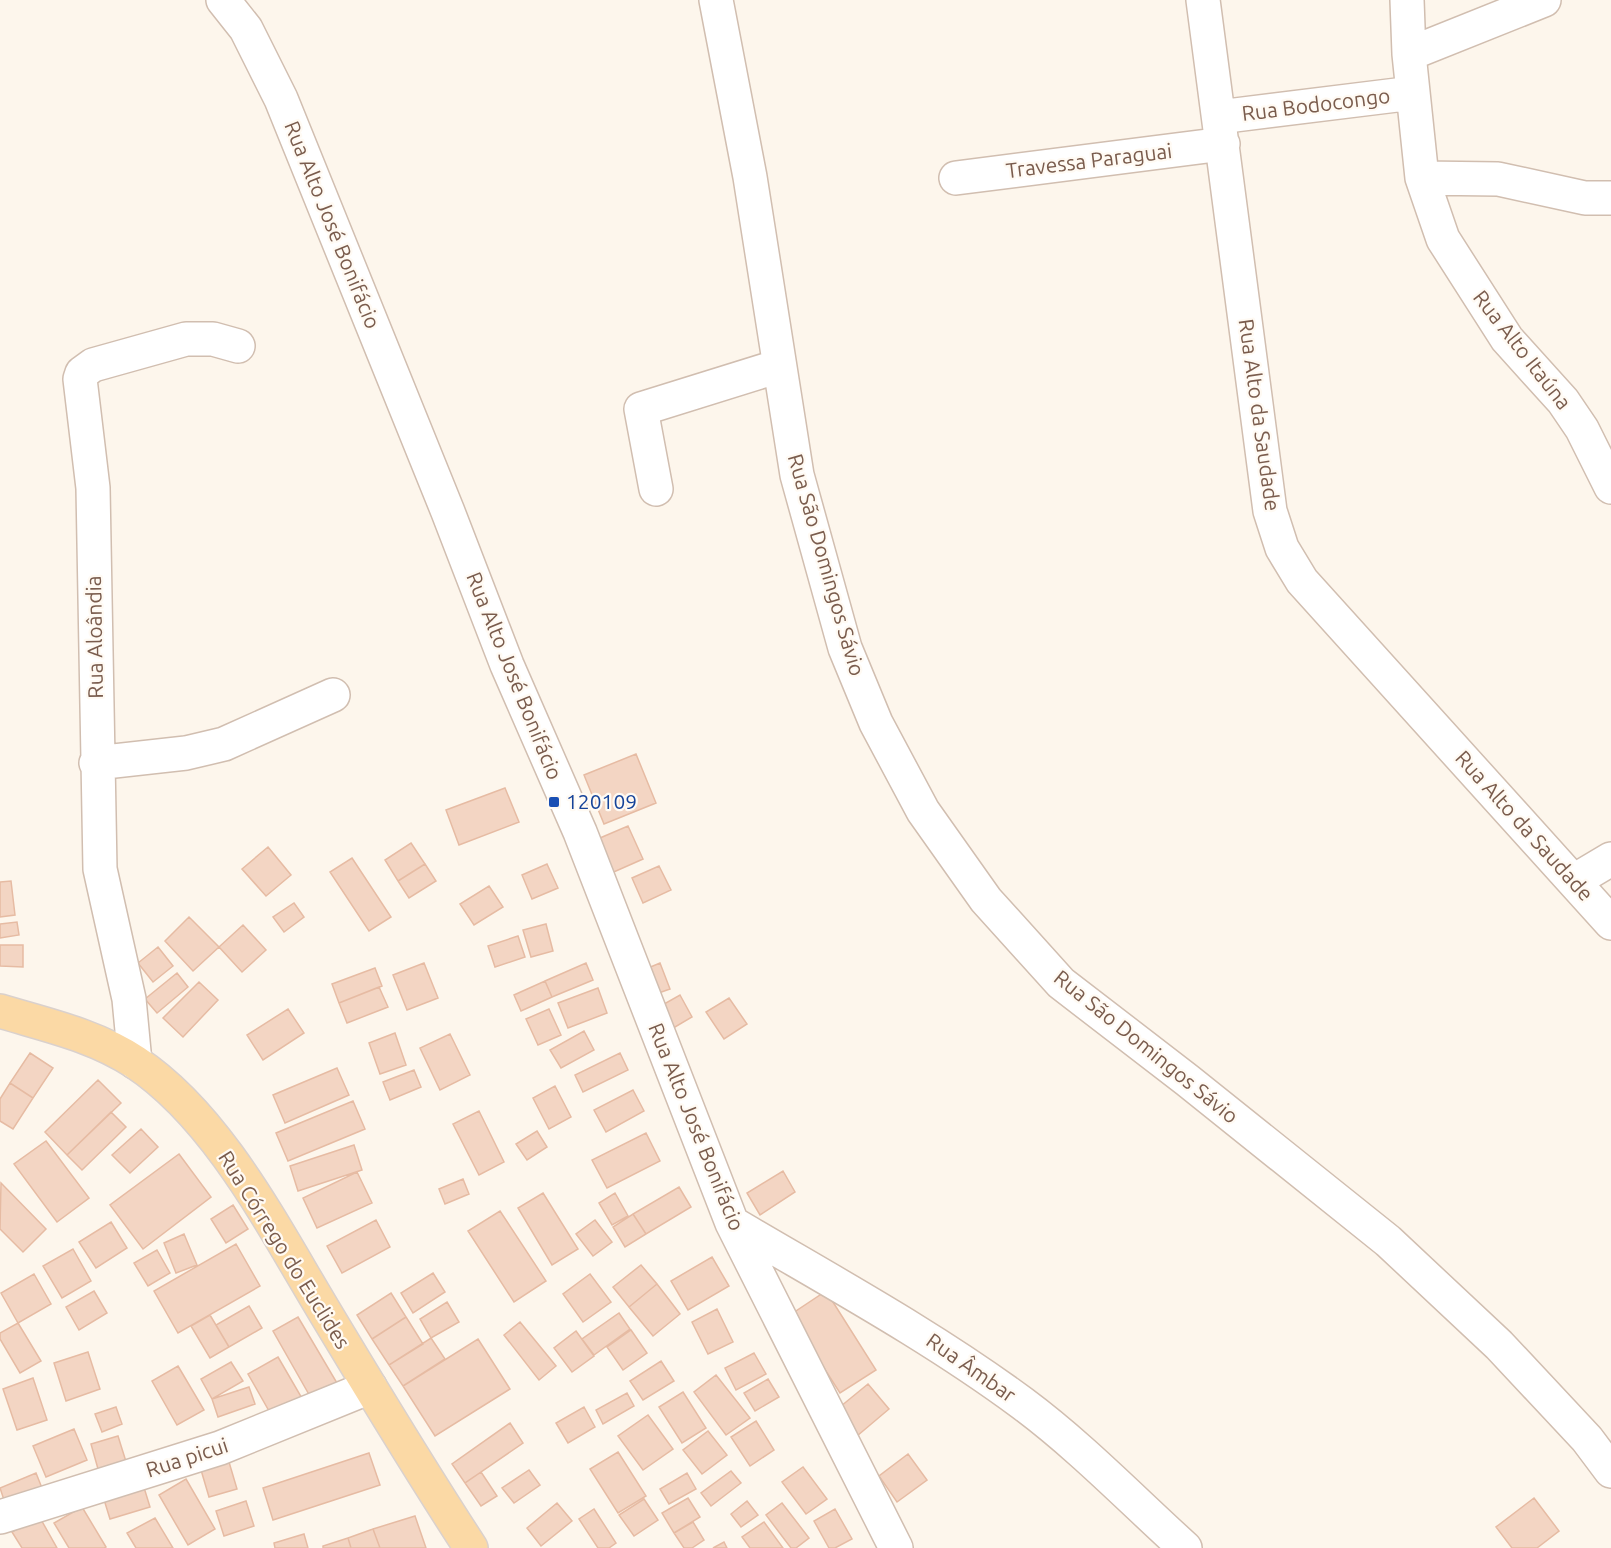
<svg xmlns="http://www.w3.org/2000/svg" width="1611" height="1548" font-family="Ubuntu,sans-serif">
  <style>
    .building { fill: #f3d5c3; stroke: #e6bba3; stroke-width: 1.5 }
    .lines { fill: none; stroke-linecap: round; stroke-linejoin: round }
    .minor-casing { stroke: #d1beb0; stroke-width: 36 }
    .major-casing { stroke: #dad1cd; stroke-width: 36 }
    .minor { stroke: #fff; stroke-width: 33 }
    .major { stroke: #fbd9a5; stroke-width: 33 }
    .transit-dot { fill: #1a4fb4; stroke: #fffaf3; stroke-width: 2 }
    .labels { text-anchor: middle; stroke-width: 4.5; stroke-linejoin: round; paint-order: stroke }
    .street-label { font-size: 21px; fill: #7a5c4d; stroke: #fffaf3 }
    .transit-label { font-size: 21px; fill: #164399; stroke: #fffaf3; text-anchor: start }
  </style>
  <rect width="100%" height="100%" fill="#fdf6ec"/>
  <path class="building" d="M636,754l20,49 -52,21 -20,-49z
    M505,788l14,34 -60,23 -13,-35z
    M628,826l15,33 -36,16 -14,-34z
    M411,843l14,21 -27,17 -13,-21z
    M268,847l23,28 -25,21 -24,-27z
    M352,858l39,59 -22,14 -39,-59z
    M425,864l11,17 -27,17 -11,-17z
    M547,864l11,24 -26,11 -10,-24z
    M659,866l12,24 -28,13 -11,-25z
    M11,881l4,34 -15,2v-35z
    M489,886l14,21 -29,18 -14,-21z
    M294,903l10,14 -20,15 -11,-15z
    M189,917l30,30 -26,24 -28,-30z
    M17,922l2,13 -19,3v-14z
    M546,924l7,27 -22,6 -8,-27z
    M243,925l23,25 -24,22 -23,-25z
    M518,936l7,21 -30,10 -7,-21z
    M0,945h23v22l-23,-1z
    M158,947l15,19 -20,16 -15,-19z
    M424,963l14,35 -31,12 -14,-35z
    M586,963l7,17 -41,17 -7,-16z
    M660,963l10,26 -20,7 -9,-25z
    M375,968l7,18 -43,17 -7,-19z
    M177,973l11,14 -31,26 -12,-14z
    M545,981l7,16 -31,14 -7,-16z
    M199,982l19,18 -35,37 -20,-19z
    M379,987l9,20 -41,16 -8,-20z
    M598,988l9,25 -39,15 -10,-25z
    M680,995l12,22 -22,13 -13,-22z
    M729,998l18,26 -23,15 -18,-27z
    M288,1009l16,24 -41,27 -16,-25z
    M549,1009l12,26 -23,10 -12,-26z
    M584,1031l10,19 -33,18 -11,-18z
    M395,1033l11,32 -26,9 -11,-31z
    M450,1034l20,41 -30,15 -20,-42z
    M30,1053l23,15 -20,30 -23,-15z
    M620,1053l8,17 -45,22 -8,-17z
    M337,1068l12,27 -64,28 -12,-28z
    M414,1070l7,17 -31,13 -7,-18z
    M98,1080l23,23 -54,52 -22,-23z
    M10,1083l23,15 -20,31 -13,-8v-22z
    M555,1086l16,31 -22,12 -16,-31z
    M633,1090l11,21 -38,21 -12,-22z
    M353,1101l12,28 -77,32 -12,-28z
    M479,1111l25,51 -25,13 -26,-51z
    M111,1112l15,15 -44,43 -15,-15z
    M141,1129l17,18 -28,26 -18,-18z
    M537,1131l10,16 -20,13 -11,-16z
    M646,1133l14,28 -53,27 -15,-28z
    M46,1141l43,57 -32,24 -43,-58z
    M354,1145l8,25 -64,21 -8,-25z
    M179,1154l32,43 -68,52 -33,-44z
    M783,1171l12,21 -35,23 -13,-22z
    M357,1172l15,31 -55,25 -14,-30z
    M463,1179l6,15 -24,10 -6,-15z
    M1,1183l45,46 -23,23 -23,-23z
    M679,1187l12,20 -45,27 -13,-20z
    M543,1193l35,56 -26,16 -34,-57z
    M615,1193l13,23 -16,9 -13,-22z
    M233,1205l15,24 -22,14 -15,-24z
    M500,1211l46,70 -32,21 -46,-71z
    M633,1214l13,20 -21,13 -12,-20z
    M376,1220l14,27 -48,26 -15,-27z
    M595,1220l17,22 -19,14 -17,-22z
    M111,1222l16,26 -31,20 -17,-26z
    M184,1234l13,31 -21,8 -12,-30z
    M236,1244l24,42 -82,47 -24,-42z
    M73,1249l18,32 -29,17 -19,-32z
    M157,1250l13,23 -22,13 -14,-23z
    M712,1257l17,29 -41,24 -17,-29z
    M641,1265l16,19 -28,23 -16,-20z
    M433,1273l12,19 -32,21 -12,-20z
    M34,1274l17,30 -33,19 -17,-30z
    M590,1274l21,28 -28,20 -20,-28z
    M657,1284l23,30 -27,22 -24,-29z
    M94,1291l13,22 -28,17 -13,-23z
    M826,1291l50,79 -36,23 -50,-78z
    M391,1293l15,24 -34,22 -15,-24z
    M447,1302l12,20 -28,16 -11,-19z
    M249,1306l13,22 -33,19 -13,-22z
    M717,1309l16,33 -25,12 -16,-32z
    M619,1313l11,16 -36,26 -12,-16z
    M210,1315l19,32 -19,11 -19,-32z
    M298,1317l39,66 -26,15 -38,-67z
    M406,1317l17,27 -34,21 -17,-26z
    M520,1322l36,44 -17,14 -35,-45z
    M18,1323l23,38 -21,12 -20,-34v-6z
    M631,1330l16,23 -24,17 -16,-23z
    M576,1331l18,25 -22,16 -18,-24z
    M431,1338l14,21 -42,27 -14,-21z
    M478,1339l32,50 -75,47 -32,-50z
    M88,1352l12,37 -34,12 -12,-38z
    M754,1353l12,21 -30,16 -11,-22z
    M278,1357l25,43 -30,18 -25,-44z
    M661,1361l13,20 -31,19 -13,-19z
    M231,1362l12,19 -31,18 -11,-20z
    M178,1366l26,44 -27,15 -25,-44z
    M716,1375l34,43 -24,17 -32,-43z
    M33,1378l14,42 -30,10 -14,-41z
    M768,1379l11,18 -24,14 -11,-18z
    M868,1384l21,25 -32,27 -22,-25z
    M249,1387l6,17 -37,13 -6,-18z
    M683,1392l23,36 -24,15 -23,-36z
    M627,1393l7,13 -31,18 -7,-14z
    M116,1407l6,17 -20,8 -7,-18z
    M584,1407l11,20 -27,16 -12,-20z
    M648,1415l25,34 -30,21 -25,-34z
    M756,1421l18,29 -24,16 -19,-29z
    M510,1423l13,20 -58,40 -13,-19z
    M74,1429l13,31 -41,17 -13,-31z
    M708,1431l19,24 -25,19 -19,-24z
    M118,1436l10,32 -28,8 -9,-32z
    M618,1452l28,44 -28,17 -28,-44z
    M369,1453l11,32 -107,35 -10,-32z
    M908,1454l19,26 -30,22 -18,-26z
    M229,1462l8,27 -28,8 -8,-27z
    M803,1467l24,32 -21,15 -24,-32z
    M529,1470l11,15 -26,18 -12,-15z
    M731,1471l10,12 -30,23 -10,-13z
    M481,1472l16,24 -16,10 -16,-23z
    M36,1473l8,20 -37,16 -7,-21z
    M687,1473l9,16 -27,15 -9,-15z
    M186,1479l29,50 -27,16 -29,-50z
    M142,1481l8,26 -40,12 -8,-26z
    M688,1498l12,19 -26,16 -12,-20z
    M1534,1498l25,33 -22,17h-25l-16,-21z
    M644,1499l14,21 -24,16 -15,-21z
    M246,1501l8,25 -30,10 -8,-25z
    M747,1501l11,14 -17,12 -10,-13z
    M557,1503l15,18 -31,25 -14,-18z
    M782,1503l27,35 -13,10h-5l-25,-33z
    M82,1507l24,40 -2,1h-35l-15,-25z
    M594,1509l22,34 -7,5h-11l-19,-29z
    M835,1509l17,30 -17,9h-6l-15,-27z
    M39,1516l18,32h-35l-10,-16z
    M415,1516l11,32h-46l-7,-19z
    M155,1518l18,30h-37l-9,-15z
    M693,1522l11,18 -12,8h-8l-10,-15z
    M764,1522l19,26h-33l-8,-11z
    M373,1529l7,19h-29l-3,-10z
    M304,1534l4,14h-33l-1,-5z
    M348,1538l3,10h-28v-2z
    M724,1542l3,6h-14z"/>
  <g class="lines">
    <defs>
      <path id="minor" d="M223,0l23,29 35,70 167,413 59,153 73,167 152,391 164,325
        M716,0l34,177 47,298 48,173 31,75 47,88 63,89 75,83 126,97 201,161 111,104 88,94 24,32
        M1203,0l67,511 12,37 20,33 309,342
        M1407,0l2,54 13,124 21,61 64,100 56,62 19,28 29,58
        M1409,54l135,-54
        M1219,117l194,-24
        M956,178l267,-34
        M1422,178l76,1 87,19h26
        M656,489l-15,-80 138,-43
        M96,763l90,-10 38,-9 109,-49
        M1574,881l37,-22
        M135,1062l-6,-63 -29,-130 -7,-381 -13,-109 2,-6 11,-8 93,-26h27l25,7
        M732,1223c98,58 198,112 290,180 58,43 109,96 163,145
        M0,1517l220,-69 150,-61"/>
      <path id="major" d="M0,1011c46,14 94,24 135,51 82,54 138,164 188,247 48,80 97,161 148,239"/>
    </defs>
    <use href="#minor" class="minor-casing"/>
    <use href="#major" class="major-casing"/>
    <use href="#minor" class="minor"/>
    <use href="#major" class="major"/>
  </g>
  <rect class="transit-dot" x="548" y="796" width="12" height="12" rx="3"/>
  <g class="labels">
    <g class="street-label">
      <text transform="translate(1316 105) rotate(-7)" y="7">Rua Bodocongo</text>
      <text transform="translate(1089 161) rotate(-7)" y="7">Travessa Paraguai</text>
      <text transform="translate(332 225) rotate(68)" y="7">Rua Alto José Bonifácio</text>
      <text transform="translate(1522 350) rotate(52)" y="7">Rua Alto Itaúna</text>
      <text transform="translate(1259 415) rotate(82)" y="7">Rua Alto da Saudade</text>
      <text transform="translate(826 565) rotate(74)" y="7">Rua São Domingos Sávio</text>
      <text transform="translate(95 637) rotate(-91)" y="7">Rua Aloândia</text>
      <text transform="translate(514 676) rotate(68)" y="7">Rua Alto José Bonifácio</text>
      <text transform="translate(1524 826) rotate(48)" y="7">Rua Alto da Saudade</text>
      <text transform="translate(1146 1047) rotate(39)" y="7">Rua São Domingos Sávio</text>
      <text transform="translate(696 1127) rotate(68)" y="7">Rua Alto José Bonifácio</text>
      <text transform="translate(284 1250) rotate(58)" y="7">Rua Córrego do Euclides</text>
      <text transform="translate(971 1368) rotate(35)" y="7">Rua Âmbar</text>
      <text transform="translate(187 1458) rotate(-18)" y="7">Rua picui</text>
    </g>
    <g class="transit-label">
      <text x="566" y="809">120109</text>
    </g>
  </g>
</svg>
